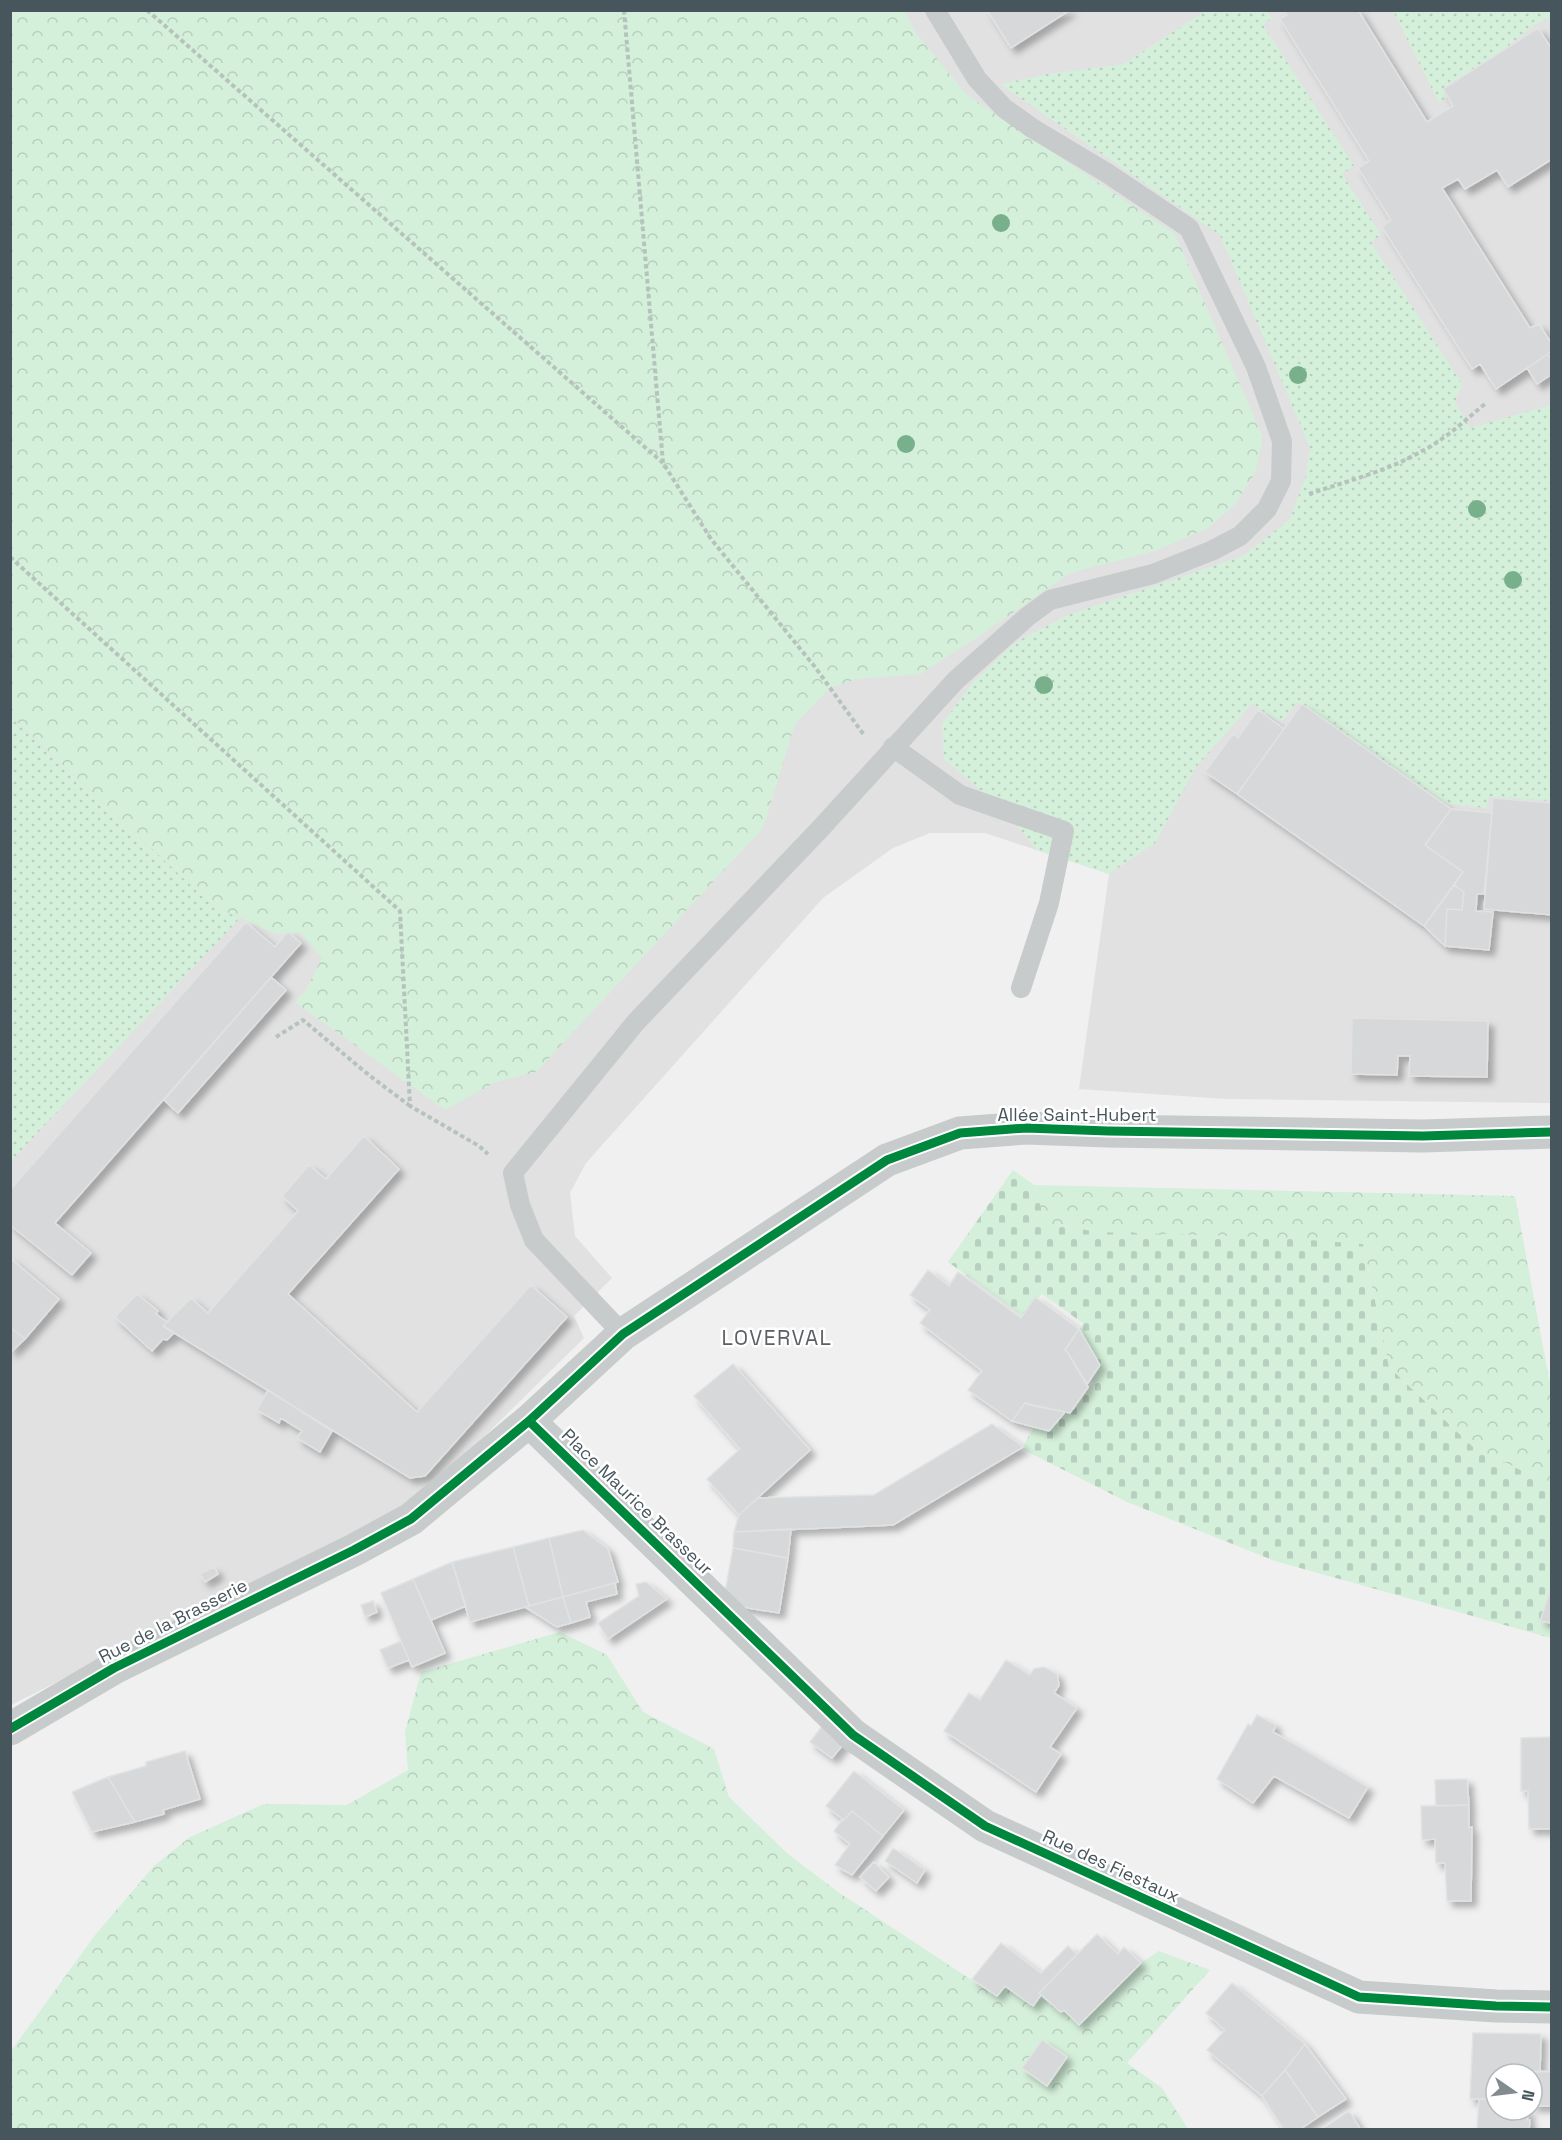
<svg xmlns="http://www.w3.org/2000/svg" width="1562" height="2140" font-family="'Space Grotesk',sans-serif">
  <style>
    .education { fill: #e2e1e2 }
    .grass { fill: url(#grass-dots) }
    .forest { fill: url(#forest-crowns) }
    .cemetery { fill: url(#cemetery-stones) }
    .building { fill: #d7d8d9; stroke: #e1e2e3; stroke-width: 1.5; filter: url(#shadow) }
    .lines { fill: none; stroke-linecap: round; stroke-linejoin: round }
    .path { stroke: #b6c3bd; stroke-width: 4; stroke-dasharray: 4.5 3; stroke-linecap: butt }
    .service { stroke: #c7cbcb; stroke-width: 20 }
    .minor { stroke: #c7cbcb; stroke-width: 33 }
    .cycleway-casing { stroke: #fff; stroke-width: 13 }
    .cycleway { stroke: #00873e; stroke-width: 9 }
    .tree { fill: #79b08c }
    .labels { text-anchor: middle; stroke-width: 5; stroke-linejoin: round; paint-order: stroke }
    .street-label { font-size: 18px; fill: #47555c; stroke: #fff }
    .quarter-label { font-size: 21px; letter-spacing: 1.5px; fill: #5b6063; stroke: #fff }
  </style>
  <defs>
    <pattern id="grass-dots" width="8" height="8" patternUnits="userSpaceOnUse" patternTransform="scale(1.5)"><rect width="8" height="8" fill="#d4efda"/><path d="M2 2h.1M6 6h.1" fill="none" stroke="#b7cfbe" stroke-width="1.8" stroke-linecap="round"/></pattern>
    <pattern id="forest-crowns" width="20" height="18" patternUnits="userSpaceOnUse" patternTransform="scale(1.5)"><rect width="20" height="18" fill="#d4efda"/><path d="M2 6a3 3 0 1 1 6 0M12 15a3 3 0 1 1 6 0" fill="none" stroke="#b7cfbe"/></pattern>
    <pattern id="cemetery-stones" width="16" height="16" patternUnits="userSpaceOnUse" patternTransform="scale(1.5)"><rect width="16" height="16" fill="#d4efda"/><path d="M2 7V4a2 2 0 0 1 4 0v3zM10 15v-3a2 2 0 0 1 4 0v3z" fill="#b7cfbe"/></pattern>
    <filter id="shadow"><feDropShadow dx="5.5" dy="5.5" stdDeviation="3" flood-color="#0004"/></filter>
  </defs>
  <rect width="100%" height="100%" fill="#f0f0f0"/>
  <path class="education" d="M11,11h1540v1092l-325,-4 -147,-10 30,-215 -124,-41h-55l-37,15 -70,50 -237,265 -16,30 5,43 37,42 -38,38 10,22 -169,167 -127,61 -277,139z"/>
  <path class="grass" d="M1550,10l2,7 -18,8 -95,78 -46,-92z
    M1205,11h62l5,7 -9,7 91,141 -12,8 39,61 -10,7 91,142 -7,18 15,26 81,-23v396l-62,-4 -3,11 -39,-4 -150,-102 -16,21 -29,-19 -56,63 -41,76 -46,31 -72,-24 -32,-39 -61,-52 -2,-35 32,-43 42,-39 52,-27 175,-59 47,-37 16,-43 4,-28 -90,-213 -220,-151 48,-10 76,-10z
    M10,716l203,190 27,12 -229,243z"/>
  <path class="forest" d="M10,11h895l10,21 52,63 208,139 88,204 -8,35 -20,31 -27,24 -53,23 -85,22 -92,64 -58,37 -64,5 -26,9 -35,36 -32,104 -227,244 -40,10 -51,28 -150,-108 11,-12 16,-32 -22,-25 -24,1 -63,-28 -202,-190z
    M1034,1185l481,11 34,183 2,2v104l-78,-38 -84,-80 -26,-123 -265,-12 -52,-9z
    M560,1632l47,23 36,57 71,37 15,48 59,57 50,38 158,104 10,-9 27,18 8,-9 39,28 61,-61 18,-12 51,19 -83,93 35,25 26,41 -1177,1v-79l85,-117 58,-68 36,-29 74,-33 83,1 61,-35 -3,-38 16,-60z"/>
  <path class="cemetery" d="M1013,1170l21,15 12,38 52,9 168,5 97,7 26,123 84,80 78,38v153l-276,-77 -148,-59 -105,-53 23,-44 29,5 19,-27 -9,-25 -20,-12 20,-22 -42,-30 -19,22 -75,-54z"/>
  <path class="building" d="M987,10h83l-59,38z
    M1284,10h74l69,112 26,-16 -10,-17 95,-61 14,21v110l-44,28 -11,-17 -32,19 -7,-10 -16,9 88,140 9,-4 13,20v7l-56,38 -16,-25 -8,5 -90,-142 9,-7 -33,-52 11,-7 -89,-142 7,-4z
    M1548,354l4,6v14l-15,10 -10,-16z
    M1302,704l149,105 -26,36 38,27 -39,54 -187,-132z
    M1258,710l26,19 -47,65 -32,-22 28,-38 5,4z
    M1493,798l59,5v112l-68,-6z
    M1451,809l41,4 -8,81h-7l-1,17 17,1 -4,38 -44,-4 2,-37 15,1 2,-18 -10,-7 9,-13 -38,-27z
    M1454,885l10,7 -2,18 -15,-1 -2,37 -21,-20z
    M246,922l29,25 13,-15 13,11 -246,280 36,30 -19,22 -62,-50v-35z
    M271,977l15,13 -108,123 -14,-13z
    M1352,1018l136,3 -1,56 -78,-1 1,-20h-12l-1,19 -46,-1z
    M364,1136l35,33 -111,125 129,118 114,-127 36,32 -142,159 -15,2 -247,-152 28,-28 17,15 90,-102 -16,-15 27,-31 17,14z
    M10,1258l49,41 -34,40 -15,-12z
    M928,1270l21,16 9,-14 63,46 14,-21 44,32 -14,21 3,3 20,34 -18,26 -45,-10 -13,18 -44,-31 14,-19 -62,-48 10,-13 -20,-15z
    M137,1294l21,17 -2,3 11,8 -4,4 11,7 -7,7 -4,-1 -11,12 -37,-34z
    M10,1327l15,12 -14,13h-1z
    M1079,1329l21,36 -13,19 -19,-31 -3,-3z
    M733,1364l77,86 -71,65 -32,-36 33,-30 -46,-53z
    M268,1390l64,41 -12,21 -23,-14 5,-7 -21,-13 -2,5 -22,-13z
    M1025,1403l5,2 35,7 -16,19 -37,-10z
    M992,1424l31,23 -130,78 -159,7 5,-17 19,-17 116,-3z
    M791,1529l-3,29 -55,-10 1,-16z
    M583,1530l25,19 10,33 -55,15 -14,-59z
    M549,1538l14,59 -34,9 -16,-59z
    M513,1547l16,59 -59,16 -18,-60z
    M733,1548l55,10 -9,55 -56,-9z
    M452,1562l14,44 -35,14 -18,-41z
    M214,1567l4,7 -13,8 -5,-8z
    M413,1579l32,74 -33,14 -31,-74z
    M646,1582l21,17 -59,40 -10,-16 41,-27 -3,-12z
    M615,1583l2,11 -31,8 4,15 -19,6 -8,-26z
    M1552,1586v37l-12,-2z
    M563,1597l8,26 -14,4 -32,-20z
    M373,1601l4,11 -12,5 -4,-12z
    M401,1641l8,19 -21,8 -8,-18z
    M1006,1660l24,15 4,-6 10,-2 13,7 2,11 -5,8 23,15 -27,39 11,7 -25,38 -92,-61 25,-38 11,7z
    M1257,1715l19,10 -3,7 95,55 -19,31 -75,-42 -21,27 -36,-24 31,-55 3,2z
    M823,1725l22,17 -13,16 -22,-16z
    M1552,1737v92h-23l-1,-38h-7v-53z
    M185,1751l15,48 -37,11 1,4 -29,8 -27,-45 38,-11v-4z
    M854,1771l50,39 -21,26 -31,-25 -8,9 -18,-14z
    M108,1777l27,45 -43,10 -20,-40z
    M1467,1779l2,26 -33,1 -1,-26z
    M1469,1805v23l3,-1 -1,74h-24l-2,-38h-9l-1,-24 -13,1 -1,-34z
    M852,1811l31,25 -31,39 -17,-10 15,-21 -16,-13 9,-12 1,1z
    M893,1848l32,22 -8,13 -32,-22z
    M874,1862l15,15 -13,14 -16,-14z
    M1097,1934l21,20 6,-7 17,16 -62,62 -15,-15 -3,2 -22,-19z
    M1001,1943l40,30 27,-27 9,8 -38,39 2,2 -8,11 -28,-20 -8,10 -25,-17z
    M1232,1983l73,61 -20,26 -23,26 -55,-46 18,-20 -19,-17z
    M1473,2033l68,1 -1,38 -32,-2v4h-12v25h-26z
    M1042,2040l25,17 -20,29 -25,-18z
    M1305,2044l41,55 -28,18 -33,-47z
    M1285,2070l33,47 -19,13h-15l-22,-34z
    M1508,2070l44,2v34h-20v-32h-24z
    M1479,2099h17v11h33l-2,10h3l-1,10h-52z
    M1349,2111l12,19h-40z"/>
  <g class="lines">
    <path class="path" d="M147,10l516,453
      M624,10l39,453 48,76 104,128 49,68
      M1309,494c38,-13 79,-23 113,-43 24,-12 43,-31 63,-47
      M10,557l390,354 10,195 69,40 9,8
      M276,1037l27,-17 67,56 40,30"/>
    <path class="service" d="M893,747l67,48 104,36 -15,72 -28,85
      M623,1334l-89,-94 -14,-35 -7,-32 123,-151 184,-193 136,-149 71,-63 23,-17 103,-26 58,-23 29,-15 27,-27 14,-28 1,-40 -26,-74 -67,-139 -82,-55 -75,-45 -28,-20 -27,-29 -42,-69"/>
    <path class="minor" d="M529,1421l324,314 132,91 374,171 137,9 56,1
      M10,1729l104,-61 240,-118 57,-31 118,-98 94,-87 264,-174 73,-27 66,-5 82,3 315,5 129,-4"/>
    <defs>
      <path id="cycleway" d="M529,1421l324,314 132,91 374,171 137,9 56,1
        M10,1729l104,-61 240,-118 57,-31 118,-98 94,-87 264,-174 73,-27 66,-5 82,3 315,5 129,-4"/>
    </defs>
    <use href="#cycleway" class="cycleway-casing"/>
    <use href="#cycleway" class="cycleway"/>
  </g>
  <g class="tree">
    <circle cx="1001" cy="223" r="9"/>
    <circle cx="1298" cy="375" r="9"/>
    <circle cx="906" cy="444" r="9"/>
    <circle cx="1477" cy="509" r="9"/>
    <circle cx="1513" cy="580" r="9"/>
    <circle cx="1044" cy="685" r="9"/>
  </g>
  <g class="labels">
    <g class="street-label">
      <text x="1077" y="1121">Allée Saint-Hubert</text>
      <text transform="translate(637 1502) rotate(44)" y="6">Place Maurice Brasseur</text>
      <text transform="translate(173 1621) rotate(-27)" y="6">Rue de la Brasserie</text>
      <text transform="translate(1111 1866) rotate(25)" y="6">Rue des Fiestaux</text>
    </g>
    <g class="quarter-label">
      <text x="777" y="1345">LOVERVAL</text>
    </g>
  </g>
  <rect width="1562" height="2140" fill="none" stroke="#47555c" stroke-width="24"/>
  <g transform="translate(1514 2092) rotate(104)"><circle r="28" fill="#ffffff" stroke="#b5bbbe" stroke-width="1.5"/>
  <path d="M0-4.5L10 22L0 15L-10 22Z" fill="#828b90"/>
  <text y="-9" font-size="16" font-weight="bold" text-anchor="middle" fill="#47555c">N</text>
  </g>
</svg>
